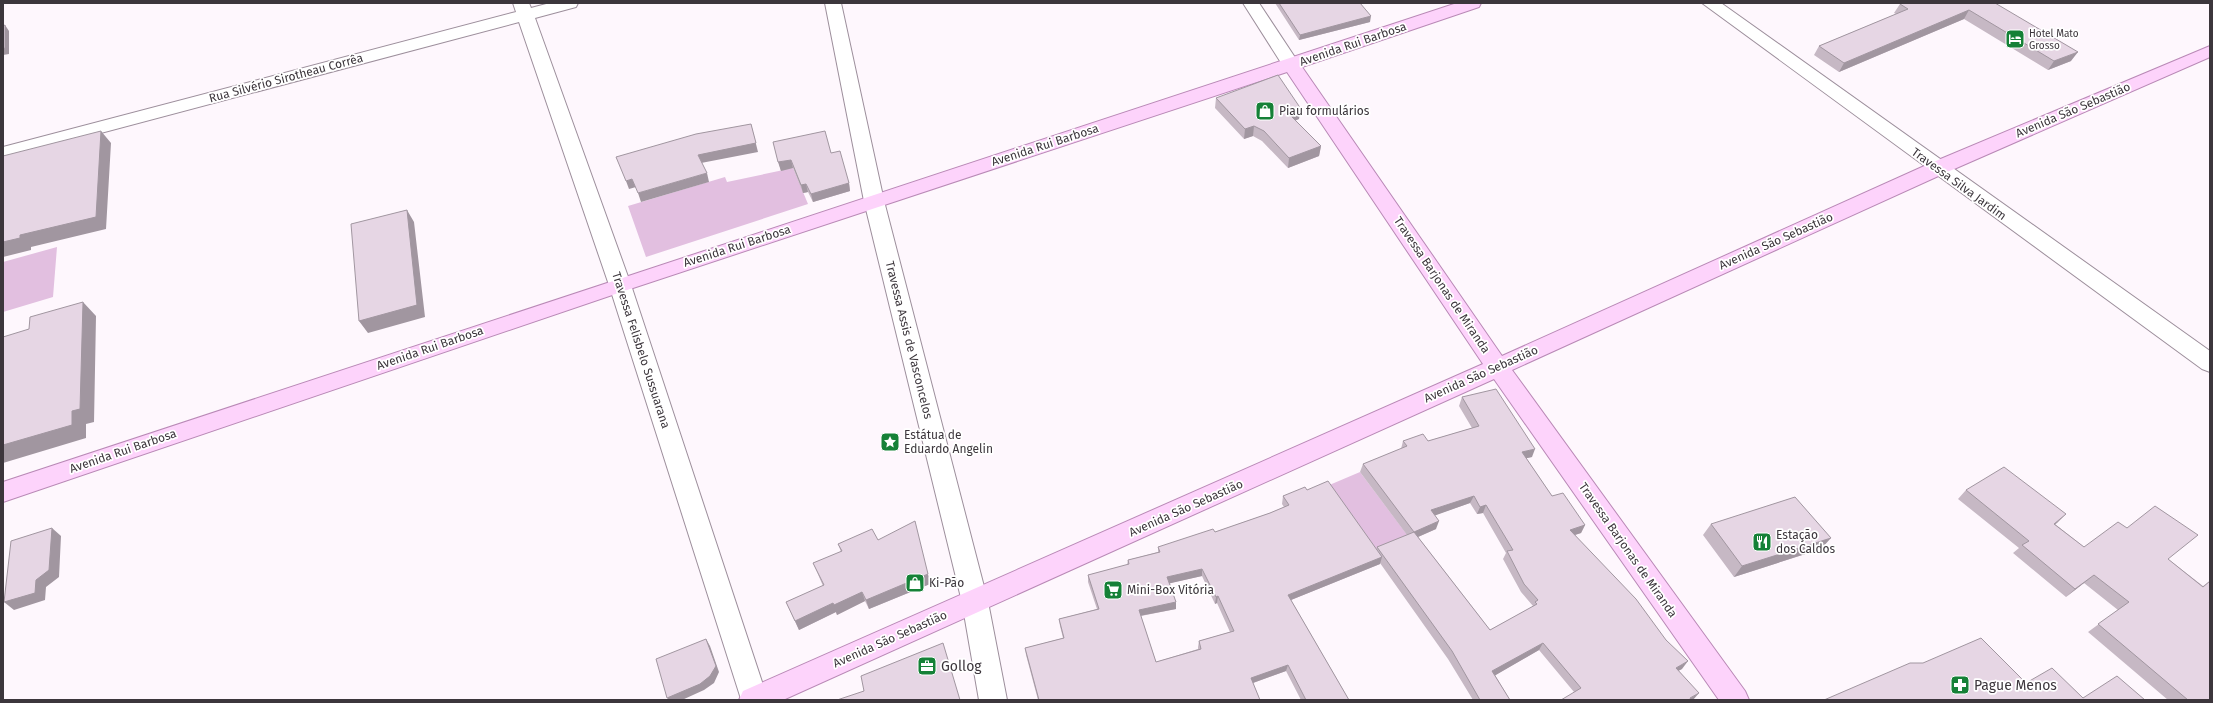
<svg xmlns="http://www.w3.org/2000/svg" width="2213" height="703" font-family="'Fira Sans',sans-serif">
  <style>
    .green { fill: #e2bfe0 }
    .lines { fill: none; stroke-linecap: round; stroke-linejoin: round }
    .minor-casing { stroke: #9d8f9c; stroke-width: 2 }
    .major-casing { stroke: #b989b6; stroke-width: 2 }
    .minor { fill: #fff; fill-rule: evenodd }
    .major { fill: #fdd3fb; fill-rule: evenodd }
    .wall { fill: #c6b8c4; fill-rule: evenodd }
    .shaded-wall { fill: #a196a0 }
    .building { fill: #e6d6e4; stroke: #a196a0; fill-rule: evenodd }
    .labels { text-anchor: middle; stroke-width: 3.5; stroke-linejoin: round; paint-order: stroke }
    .far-poi-label { font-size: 10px; fill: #3c363c; stroke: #fff; text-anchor: start }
    .street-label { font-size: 12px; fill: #3c363c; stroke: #fff }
    .poi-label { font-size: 12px; fill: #3c363c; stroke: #fff; text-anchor: start }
    .near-poi-label { font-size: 14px; fill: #3c363c; stroke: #fff; text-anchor: start }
  </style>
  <rect width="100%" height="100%" fill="#fef7fd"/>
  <path class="green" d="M793,168l15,36 -162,53 -18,-51 97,-29 2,5z
    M57,247l-4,50 -50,15v-50z
    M1360,472l51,68 -36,15 -48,-69z"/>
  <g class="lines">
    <defs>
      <path id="minor" d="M513,3h16l2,5 19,-5h28l-2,4 -41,11 96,267 137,415 -27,-1 -132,-414 -90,-263 -516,137v-12l513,-135z
        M825,3h16l43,198 104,401 19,98h-28l-17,-98 -98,-401z
        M1243,3h16l41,62 -3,4 -6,1 -6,-1z
        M1702,3h19l489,348v21l-8,-3z"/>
      <path id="major" d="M1457,3h24l-2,4 -177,60 200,289 429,-193 279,-117v11l-265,116 -433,197 233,321 4,9h-30l-225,-321 -711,321h-44l4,-9 740,-327 -196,-292 -660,218 -624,212v-20z"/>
    </defs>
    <use href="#minor" class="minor-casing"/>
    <use href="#major" class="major-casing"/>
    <use href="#minor" class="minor"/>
    <use href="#major" class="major"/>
  </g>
  <path class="wall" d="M1275,3h85l10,19 -71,18z
    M1995,3l76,58 -23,9 -84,-51 -125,53 -25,-17 5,-9 77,-32 -2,-1 6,-9z
    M1216,98l83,21 -4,1 26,26 -2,10 -31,12 -26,-27 -9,-5 -9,3 -29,-31z
    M773,142l58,11 18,30 1,8 -37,11 -5,-10 -5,1 -10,-25 -12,3z
    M1462,397l70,60 -6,1 26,38 33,29 -4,8 -6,2 107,134 -4,1 15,30 -119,-8 -35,-42 -44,25 15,25h-37l-25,-41 -68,-96v1l-89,36 58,100h-48l-15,-29 -33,12 7,17h-222l-12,-45 -1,-7 38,-10 -3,-12 -1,-7 38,-10 -9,-27v-7l39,-10 1,-5 30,-8v-5l57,-15 55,-19 14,-6 -2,-3 1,-8 24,-6 70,59v-2l30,-12 -47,-63 3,-8 38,-15 2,-8h25l44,-13 -13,-22zM1470,503l7,11 6,-1 23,40 -3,6 18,33 12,14 -1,1 -42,23 -72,-93 18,-8 -1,-14zM1202,576l13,28 2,-1 13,29 -31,9 -1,6v2l-42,13 -15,-46 35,-7 -6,-26z
    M1966,490l89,34 29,23 84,12 35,27 7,-5v119h-42l-80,-68 30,-22 -34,-27 -18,14 -53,-44 6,-5 -61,-49z
    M1711,524l110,25 -87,28 -31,-42z
    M878,540l52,44 -61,25 -4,-8 -28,14 -1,-3 -37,18 -13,-28 37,-16 -6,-14 -4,-9 28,-11 -3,-8z"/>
  <path class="shaded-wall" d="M1969,10l-5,9 -125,53 5,-9z
    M1371,16l-1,6 -71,18 1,-5z
    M5,25l4,6v23l-6,1z
    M2078,52l-7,9 -23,9 6,-9z
    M1301,109l-2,10 -12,5 1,-11z
    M751,124l7,28 -57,11 -3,-8z
    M1254,126l-1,10 -9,3 1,-10z
    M101,131l10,12 -5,86 -75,18v3l-28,7v-15z
    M1321,146l-2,10 -31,12 1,-10z
    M791,160l2,8 -12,3 -3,-9z
    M707,173l2,9 -68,20 -3,-9z
    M632,179l4,8 -7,2 -3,-8z
    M849,183l1,8 -37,11 -2,-8z
    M806,184l2,8 -5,1 -2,-8z
    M407,210l7,12 11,95 -57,16 -9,-12z
    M83,302l13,14 -2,106 -8,2v14l-83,25v-18l69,-34z
    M1535,449l-3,8 -14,3 4,-8z
    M1474,496l-4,7 -42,15 3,-8z
    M1486,505l-3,8 -6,1 3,-7z
    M2066,514l-9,9 -12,9 9,-8z
    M1439,521l-3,8 -25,11 3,-8z
    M1585,525l-4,8 -16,5 5,-8z
    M52,528l9,8 -2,41 -13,10 -1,13 -31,10 -10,-8 32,-22z
    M1831,538l-10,11 -87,28 8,-11z
    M1382,557l-2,7 -94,38 2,-7z
    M1202,569v7l-35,8v-7z
    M928,574l2,10 -61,25 -3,-9z
    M2094,575l-10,8 -18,14 9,-8z
    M862,592l3,9 -28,14 -1,-3 -37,18 -4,-9 38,-18z
    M1218,596l-1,7 -2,1 1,-7z
    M1176,602v7l-37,7v-6z
    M706,639l4,7 9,26 -5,11 -10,7 -22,10h-13l-2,-2z
    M1543,643l-4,7 -50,29 3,-8z
    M1688,661l-6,8 -11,6 5,-7z
    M1288,665l-2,6 -36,13 1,-6z
    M1699,693l-6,7h-5l2,-2z"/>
  <path class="building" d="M1279,3h81l11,13 -71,19z
    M1901,3h94l83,49 -24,9 -85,-51 -125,53 -25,-17 89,-37 -8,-5z
    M5,25v23l-2,1v-23z
    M1278,75l23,34 -13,4 33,33 -32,12 -25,-27 -10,-5 -9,3 -29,-31z
    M751,124l5,19 -58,12 9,18 -69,20 -6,-14 -6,2 -10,-24 80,-23z
    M101,131l-5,86 -76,18v3l-17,4v-86z
    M825,131l6,22 9,-2 9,32 -38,11 -5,-10 -5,1 -10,-25 -13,2 -5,-20z
    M407,210l10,95 -58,16 -8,-97z
    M83,302l-3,107 -8,2v14l-69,20v-108l26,-8 1,-12z
    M1496,389l39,60 -13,3 30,44 11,-3 22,32 -15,5 66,69 30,41 22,21 -12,7 23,25 -9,5 1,2h-130l20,-12 -38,-45 -51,28 18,29h-30l-28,-49 -75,-104 37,-15 -51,-68 44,-18 -4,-5 20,-7 5,7 51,-15 -17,-29zM1474,496l6,11 6,-2 27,45 -6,1 17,33 14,16 -3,2 2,2 -47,26 -76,-98 25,-11 -8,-11z
    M2004,467l62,47 -12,10 30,23 34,-25 9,6 28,-22 43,29 -30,24 35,28 7,-6v119h-22l-90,-76 31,-22 -35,-27 -19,14 -53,-44 7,-4 -63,-51z
    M1328,481l54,76 -94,38 61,105h-43l-18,-35 -37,13 9,22h-221l-14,-52 39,-10 -5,-19 40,-10 -11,-34 41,-11 -1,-4 32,-8 -2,-5 55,-18 2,3 55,-19 19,-8 -6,-9 22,-9 2,3zM1202,569l14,28 2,-1 16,35 -35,10 2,8 -45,13 -17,-52 37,-8 -9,-25z
    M1795,497l36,41 -89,28 -31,-42z
    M915,521l13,53 -62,26 -4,-8 -28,13 -1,-2 -38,18 -9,-19 38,-17 -11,-22 29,-12 -4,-7 34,-15 6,11z
    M52,528l-3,42 -13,10 -1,13 -31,9 7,-61z
    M1981,638l45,45 26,-15 31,30 34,-22 28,24h-321l86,-37h13z
    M706,639l10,27 -6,10 -10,8 -33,14 -11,-39z
    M943,643l17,57h-123l27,-9 -3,-15z"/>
  <defs>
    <symbol id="hotel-square" viewBox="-11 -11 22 22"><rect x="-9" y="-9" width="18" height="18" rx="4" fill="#158137" stroke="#fff"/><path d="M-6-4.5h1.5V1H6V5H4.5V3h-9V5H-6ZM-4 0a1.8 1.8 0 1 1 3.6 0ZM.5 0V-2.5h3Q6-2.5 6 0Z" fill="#fff"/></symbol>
    <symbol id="shop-square" viewBox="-11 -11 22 22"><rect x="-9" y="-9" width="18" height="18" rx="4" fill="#158137" stroke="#fff"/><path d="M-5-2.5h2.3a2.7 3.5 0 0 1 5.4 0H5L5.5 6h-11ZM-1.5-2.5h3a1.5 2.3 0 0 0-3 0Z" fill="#fff"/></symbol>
    <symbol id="sight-square" viewBox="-11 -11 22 22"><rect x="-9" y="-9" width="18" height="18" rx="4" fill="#158137" stroke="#fff"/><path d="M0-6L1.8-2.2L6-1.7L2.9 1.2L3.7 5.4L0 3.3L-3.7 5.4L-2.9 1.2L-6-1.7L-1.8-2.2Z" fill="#fff"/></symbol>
    <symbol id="restaurant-square" viewBox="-11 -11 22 22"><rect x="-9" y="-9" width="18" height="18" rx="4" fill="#158137" stroke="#fff"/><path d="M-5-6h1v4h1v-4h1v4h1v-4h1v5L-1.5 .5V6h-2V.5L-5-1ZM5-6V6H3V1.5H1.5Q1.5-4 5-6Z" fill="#fff"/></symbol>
    <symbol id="supermarket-square" viewBox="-11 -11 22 22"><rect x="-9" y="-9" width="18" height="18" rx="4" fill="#158137" stroke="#fff"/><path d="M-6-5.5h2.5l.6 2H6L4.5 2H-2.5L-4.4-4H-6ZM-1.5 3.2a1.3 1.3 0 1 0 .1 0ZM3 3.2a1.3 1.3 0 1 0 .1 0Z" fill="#fff"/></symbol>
    <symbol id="office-square" viewBox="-11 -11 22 22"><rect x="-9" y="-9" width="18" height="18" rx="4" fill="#158137" stroke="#fff"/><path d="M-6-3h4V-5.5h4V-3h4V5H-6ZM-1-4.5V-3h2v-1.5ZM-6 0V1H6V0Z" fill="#fff"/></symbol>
    <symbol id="pharmacy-square" viewBox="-11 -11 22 22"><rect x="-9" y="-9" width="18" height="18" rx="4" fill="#158137" stroke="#fff"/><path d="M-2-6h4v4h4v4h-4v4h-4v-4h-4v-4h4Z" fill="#fff"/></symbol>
  </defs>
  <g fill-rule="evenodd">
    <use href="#hotel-square" x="2004" y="28" width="22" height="22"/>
    <use href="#shop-square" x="1254" y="100" width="22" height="22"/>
    <use href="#sight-square" x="879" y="431" width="22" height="22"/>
    <use href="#restaurant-square" x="1751" y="531" width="22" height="22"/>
    <use href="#shop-square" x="904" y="572" width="22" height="22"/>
    <use href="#supermarket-square" x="1102" y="579" width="22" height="22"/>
    <use href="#office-square" x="916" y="655" width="22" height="22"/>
    <use href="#pharmacy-square" x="1949" y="674" width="22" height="22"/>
  </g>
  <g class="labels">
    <g class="far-poi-label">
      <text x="2029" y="37">Hotel Mato<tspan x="2029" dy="12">Grosso</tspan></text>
    </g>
    <g class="street-label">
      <text transform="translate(1353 44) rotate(-19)" y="4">Avenida Rui Barbosa</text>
      <text transform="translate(286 78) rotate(-15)" y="4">Rua Silvério Sirotheau Corrêa</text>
      <text transform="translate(2073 110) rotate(-23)" y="4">Avenida São Sebastião</text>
      <text transform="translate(1045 145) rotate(-18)" y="4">Avenida Rui Barbosa</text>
      <text transform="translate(1959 184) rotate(36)" y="4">Travessa Silva Jardim</text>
      <text transform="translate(1776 241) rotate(-24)" y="4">Avenida São Sebastião</text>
      <text transform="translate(737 246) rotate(-18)" y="4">Avenida Rui Barbosa</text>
      <text transform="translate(1442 285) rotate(56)" y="4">Travessa Barjonas de Miranda</text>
      <text transform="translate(909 340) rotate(76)" y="4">Travessa Assis de Vasconcelos</text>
      <text transform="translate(430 348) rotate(-19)" y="4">Avenida Rui Barbosa</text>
      <text transform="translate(641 350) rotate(72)" y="4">Travessa Felisbelo Sussuarana</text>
      <text transform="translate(1481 374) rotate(-24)" y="4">Avenida São Sebastião</text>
      <text transform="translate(123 451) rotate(-19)" y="4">Avenida Rui Barbosa</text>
      <text transform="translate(1186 508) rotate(-24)" y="4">Avenida São Sebastião</text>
      <text transform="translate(1628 550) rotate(55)" y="4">Travessa Barjonas de Miranda</text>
      <text transform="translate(890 639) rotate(-24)" y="4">Avenida São Sebastião</text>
    </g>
    <g class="poi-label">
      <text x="1279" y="115">Piau formulários</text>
      <text x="904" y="439">Estátua de<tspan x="904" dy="14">Eduardo Angelin</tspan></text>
      <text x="1776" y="539">Estação<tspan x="1776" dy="14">dos Caldos</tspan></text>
      <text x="929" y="587">Ki-Pão</text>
      <text x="1127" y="594">Mini-Box Vitória</text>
    </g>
    <g class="near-poi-label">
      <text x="941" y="671">Gollog</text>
      <text x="1974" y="690">Pague Menos</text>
    </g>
  </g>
  <rect width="2213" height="703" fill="none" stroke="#3c363c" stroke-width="8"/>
</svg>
